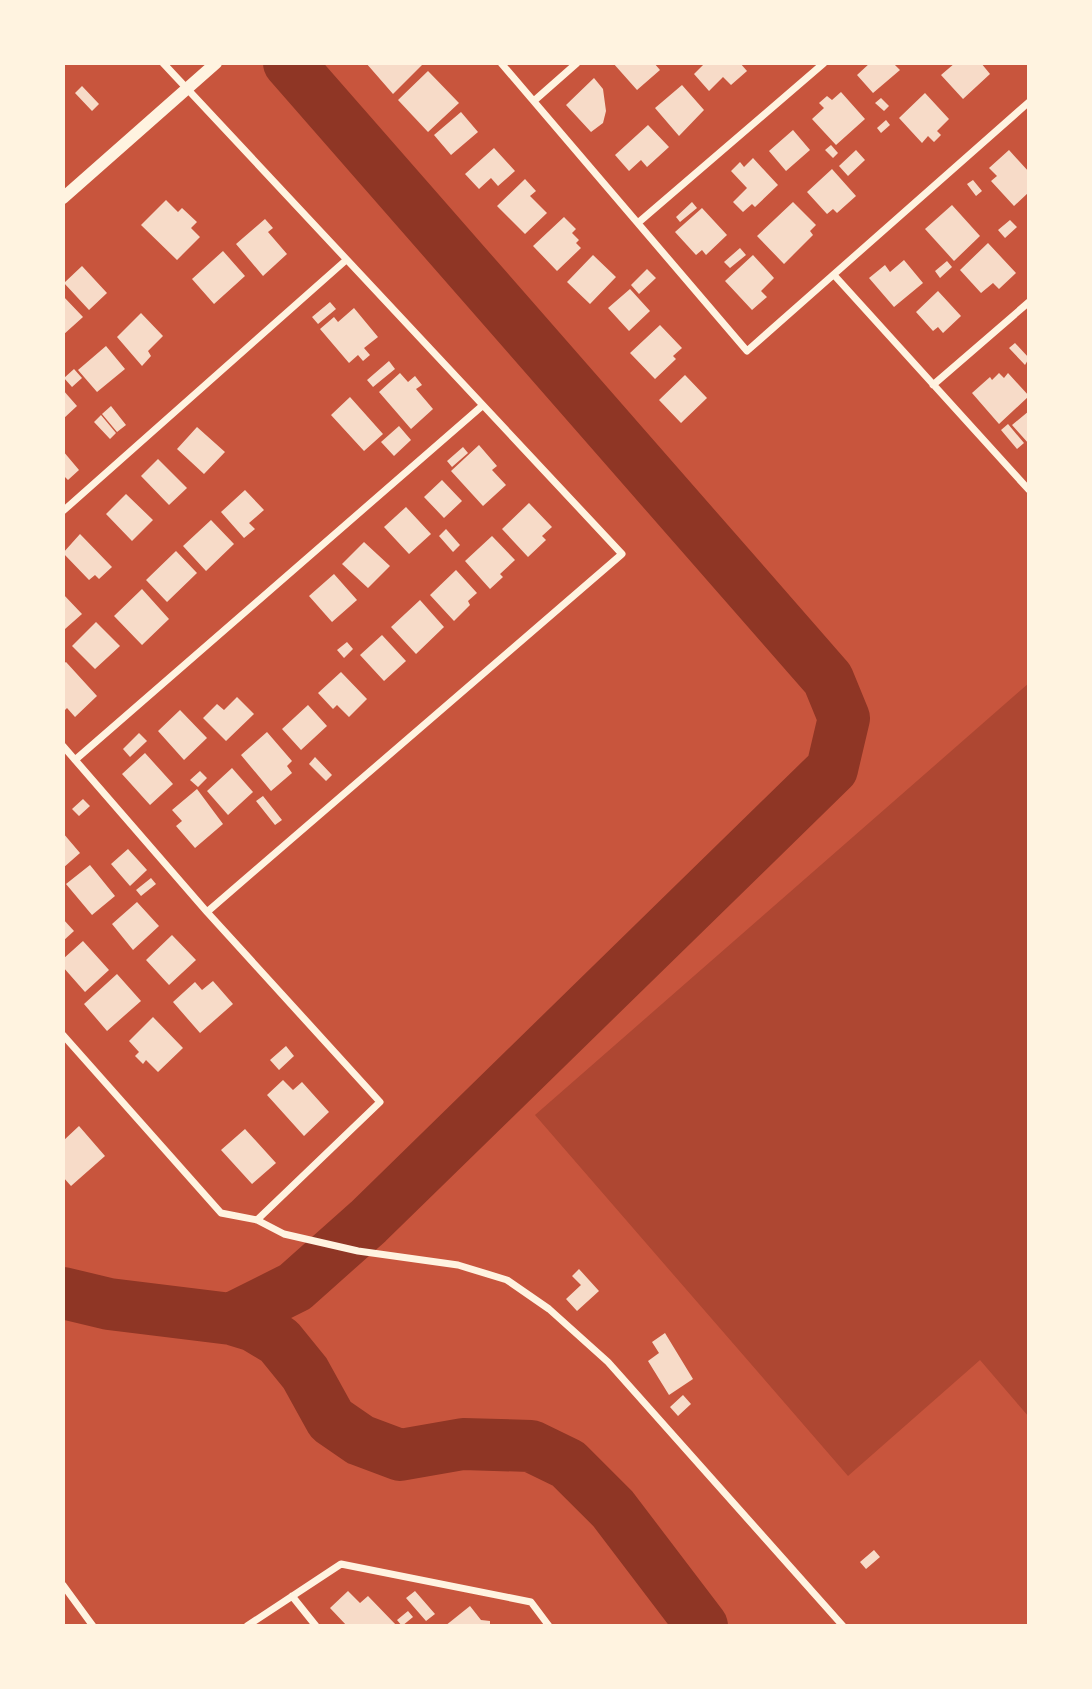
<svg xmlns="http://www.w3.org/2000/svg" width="1092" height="1689" font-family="'Public Sans',sans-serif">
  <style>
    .green { fill: #ae4732 }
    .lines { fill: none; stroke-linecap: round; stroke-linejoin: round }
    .river { stroke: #8f3625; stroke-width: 52 }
    .building { fill: #f7dbc8 }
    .minor { stroke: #fff3e0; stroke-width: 7 }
    .tertiary { stroke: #fff3e0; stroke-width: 12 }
  </style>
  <rect width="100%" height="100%" fill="#c8553d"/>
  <path class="green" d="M1029,683v734l-49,-57 -132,116 -313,-361z"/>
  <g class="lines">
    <path class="river" d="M63,1293l46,11 122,15 23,7 25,15 26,32 26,47 29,20 40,15 63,-11 68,2 37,18 45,45 89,117
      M231,1319l64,-32 73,-65 464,-453 12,-51 -16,-39 -539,-616"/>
  </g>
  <path class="building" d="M366,63h55l1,2 -29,29z
    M613,63h41l6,7 -23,20z
    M705,63h35l7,8 -16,14 -8,-8 -14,14 -15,-17z
    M870,63h23l7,7 -27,23 -16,-18z
    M955,63h26l9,11 -27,25 -22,-24z
    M428,71l31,32 -31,29 -30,-32z
    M594,78l9,11 3,22 -3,12 -12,9 -25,-27z
    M682,85l22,25 -25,26 -24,-28z
    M82,86l17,18 -7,7 -17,-18z
    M841,92l24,27 -29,26 -24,-26 12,-11 -5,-5 8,-7 5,4z
    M925,93l24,26 -12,12 4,4 -7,7 -6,-6 -6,7 -23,-25z
    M881,98l8,8 -5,5 -9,-8z
    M461,112l17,20 -27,23 -17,-20z
    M886,120l4,5 -9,8 -4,-5z
    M648,125l21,22 -22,20 -6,-7 -12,11 -14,-16z
    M793,130l17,20 -24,21 -17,-20z
    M831,145l7,8 -5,5 -8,-8z
    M494,148l21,23 -17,15 -7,-8 -12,11 -14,-15z
    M856,150l9,10 -17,16 -9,-10z
    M1009,150l20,22v20l-15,14 -23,-25 6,-5 -8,-8z
    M753,158l25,27 -23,22 -3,-3 -9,8 -10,-10 14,-14 -16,-17 9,-9 4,5z
    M832,169l24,27 -19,17 -4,-4 -6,5 -20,-22z
    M525,179l11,12 -6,5 17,17 -22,21 -28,-28z
    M973,180l9,11 -6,5 -9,-12z
    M166,200l12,12 4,-4 15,14 -6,6 9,9 -23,23 -36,-35z
    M692,202l5,6 -17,14 -4,-5z
    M793,202l23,23 -6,6 3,4 -29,29 -27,-28z
    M952,205l28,31 -26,25 -29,-32z
    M702,208l25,27 -21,20 -4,-5 -6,5 -21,-23z
    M564,217l12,12 -4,4 7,7 -3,3 5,5 -24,23 -24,-25z
    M265,219l8,9 -5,4 19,22 -24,22 -27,-32z
    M1010,220l7,7 -12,11 -7,-8z
    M988,243l28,30 -17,16 -6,-6 -12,10 -21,-23z
    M740,248l6,7 -16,13 -6,-6z
    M223,251l22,25 -31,28 -22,-25z
    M593,255l23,22 -26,27 -23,-22z
    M753,255l21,23 -13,13 6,6 -15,13 -27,-29z
    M904,260l19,23 -29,24 -25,-29 16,-13 5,7z
    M947,261l5,6 -12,11 -5,-7z
    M82,266l25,27 -18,17 -25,-27z
    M647,269l9,9 -17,16 -8,-9z
    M630,289l20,22 -21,20 -21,-23z
    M938,291l23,25 -18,17 -5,-6 -5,4 -17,-19z
    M63,296l20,21 -20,18z
    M330,302l6,7 -18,15 -6,-7z
    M354,308l24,29 -14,11 6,7 -7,6 -5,-6 -9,8 -29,-34 14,-12 4,5z
    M141,313l22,23 -15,15 3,5 -9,10 -25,-29z
    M660,325l22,23 -9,8 3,3 -21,20 -25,-26z
    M1015,343l14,15 -4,7 -16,-17z
    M106,346l19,23 -28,23 -19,-22z
    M389,361l6,8 -22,18 -6,-7z
    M74,369l8,9 -10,9 -8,-9z
    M400,373l8,9 7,-6 7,9 -6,4 17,20 -22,20 -32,-37z
    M999,373l5,5 4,-5 21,23 -30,28 -27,-31 18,-16 2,3z
    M685,375l22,23 -26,25 -22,-23z
    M63,390l14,16 -14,13z
    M350,397l33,37 -19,17 -33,-36z
    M111,406l15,19 -9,7 -15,-18z
    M1029,411v33l-17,-19z
    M101,415l15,18 -6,6 -16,-17z
    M1008,424l16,19 -7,6 -16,-19z
    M399,426l12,14 -17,16 -13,-14z
    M197,427l28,25 -21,22 -27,-25z
    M479,445l18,21 -5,4 14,15 -23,21 -32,-35z
    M463,447l5,6 -16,14 -5,-6z
    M63,451l16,19 -11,10 -5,-5z
    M158,459l29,29 -18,17 -28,-29z
    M442,480l20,21 -18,17 -20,-21z
    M245,490l19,20 -15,13 6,6 -11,9 -23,-26z
    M126,494l27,26 -21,21 -26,-27z
    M529,503l23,24 -10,9 4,4 -18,17 -26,-28z
    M406,507l25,27 -22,20 -25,-27z
    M211,520l23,24 -28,27 -23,-25z
    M446,529l14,16 -7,7 -14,-16z
    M80,534l32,33 -13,12 -4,-4 -6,5 -26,-27z
    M492,536l23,24 -15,14 3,3 -13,12 -25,-28z
    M364,542l26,24 -22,22 -26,-24z
    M176,551l21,22 -30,29 -21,-22z
    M456,570l21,23 -9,8 2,4 -16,16 -24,-26z
    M334,574l23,26 -25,22 -23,-26z
    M142,589l27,30 -27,26 -28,-29z
    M63,594l19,20 -17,15 -2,-2z
    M420,600l24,27 -28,27 -25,-27z
    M96,622l24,24 -25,23 -23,-23z
    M382,635l24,26 -22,20 -24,-26z
    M347,642l6,7 -9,9 -7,-8z
    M66,662l31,34 -22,21 -8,-9 -4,4v-48z
    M341,672l26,27 -18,18 -12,-12 -4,4 -15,-16z
    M237,697l17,17 -28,27 -23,-23 14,-14 7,6z
    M308,705l19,21 -26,24 -19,-21z
    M180,710l27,28 -23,22 -26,-29z
    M267,732l25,29 -5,5 5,7 -21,18 -30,-36z
    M139,733l8,8 -17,16 -7,-8z
    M145,753l28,31 -23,21 -28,-31z
    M315,757l17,18 -6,6 -17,-17z
    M232,768l21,24 -25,23 -21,-24z
    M200,771l7,7 -9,9 -8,-7z
    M197,789l26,35 -28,24 -19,-22 6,-5 -10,-11z
    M263,796l19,24 -7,5 -19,-24z
    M83,799l7,7 -11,10 -7,-7z
    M63,833l17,20 -17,15z
    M128,849l19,21 -17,16 -19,-22z
    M90,865l25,31 -23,19 -26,-31z
    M151,878l5,6 -15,12 -5,-6z
    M137,902l22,24 -26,24 -21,-26z
    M63,919l11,12 -11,10z
    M172,935l24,25 -27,25 -23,-25z
    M83,941l26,29 -24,22 -22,-25v-8z
    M117,974l24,27 -34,30 -23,-27z
    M213,981l20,23 -33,29 -27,-31 22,-20 7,8z
    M153,1017l30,31 -25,24 -12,-12 -3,4 -8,-8 4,-4 -10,-11z
    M286,1046l8,10 -15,14 -9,-10z
    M283,1080l10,10 9,-8 27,30 -25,24 -37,-41z
    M79,1126l26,30 -34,30 -8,-9v-36z
    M245,1129l31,34 -24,21 -31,-34z
    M579,1269l20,22 -22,20 -11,-12 15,-14 -9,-9z
    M665,1333l28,46 -24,16 -21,-34 11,-8 -7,-11z
    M683,1395l8,9 -13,12 -8,-9z
    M874,1550l6,7 -14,12 -6,-7z
    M348,1591l12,12 8,-7 29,30h-50l-17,-18z
    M415,1591l20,23 -9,7 -20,-23z
    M470,1606l11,14 9,1v5h-45z
    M408,1611l5,6 -11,9 -5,-6z"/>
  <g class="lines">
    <path class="minor" d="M163,63l459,491 -415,358
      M501,63l246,288 282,-249
      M535,100l42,-37
      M639,222l185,-159
      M834,275l195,215
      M933,385l96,-83
      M63,511l282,-250
      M63,746l144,166 173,190 -123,118 -36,-7 -158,-178
      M75,760l407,-354
      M257,1220l27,14 74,17 100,14 49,15 42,29 59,53 235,264
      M63,1585l30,41
      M292,1596l24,30
      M247,1626l94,-62 190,38 18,24"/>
    <path class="tertiary" d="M63,198l153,-135"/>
  </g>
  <rect width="1092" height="1689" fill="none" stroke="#fff3e0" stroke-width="130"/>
</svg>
